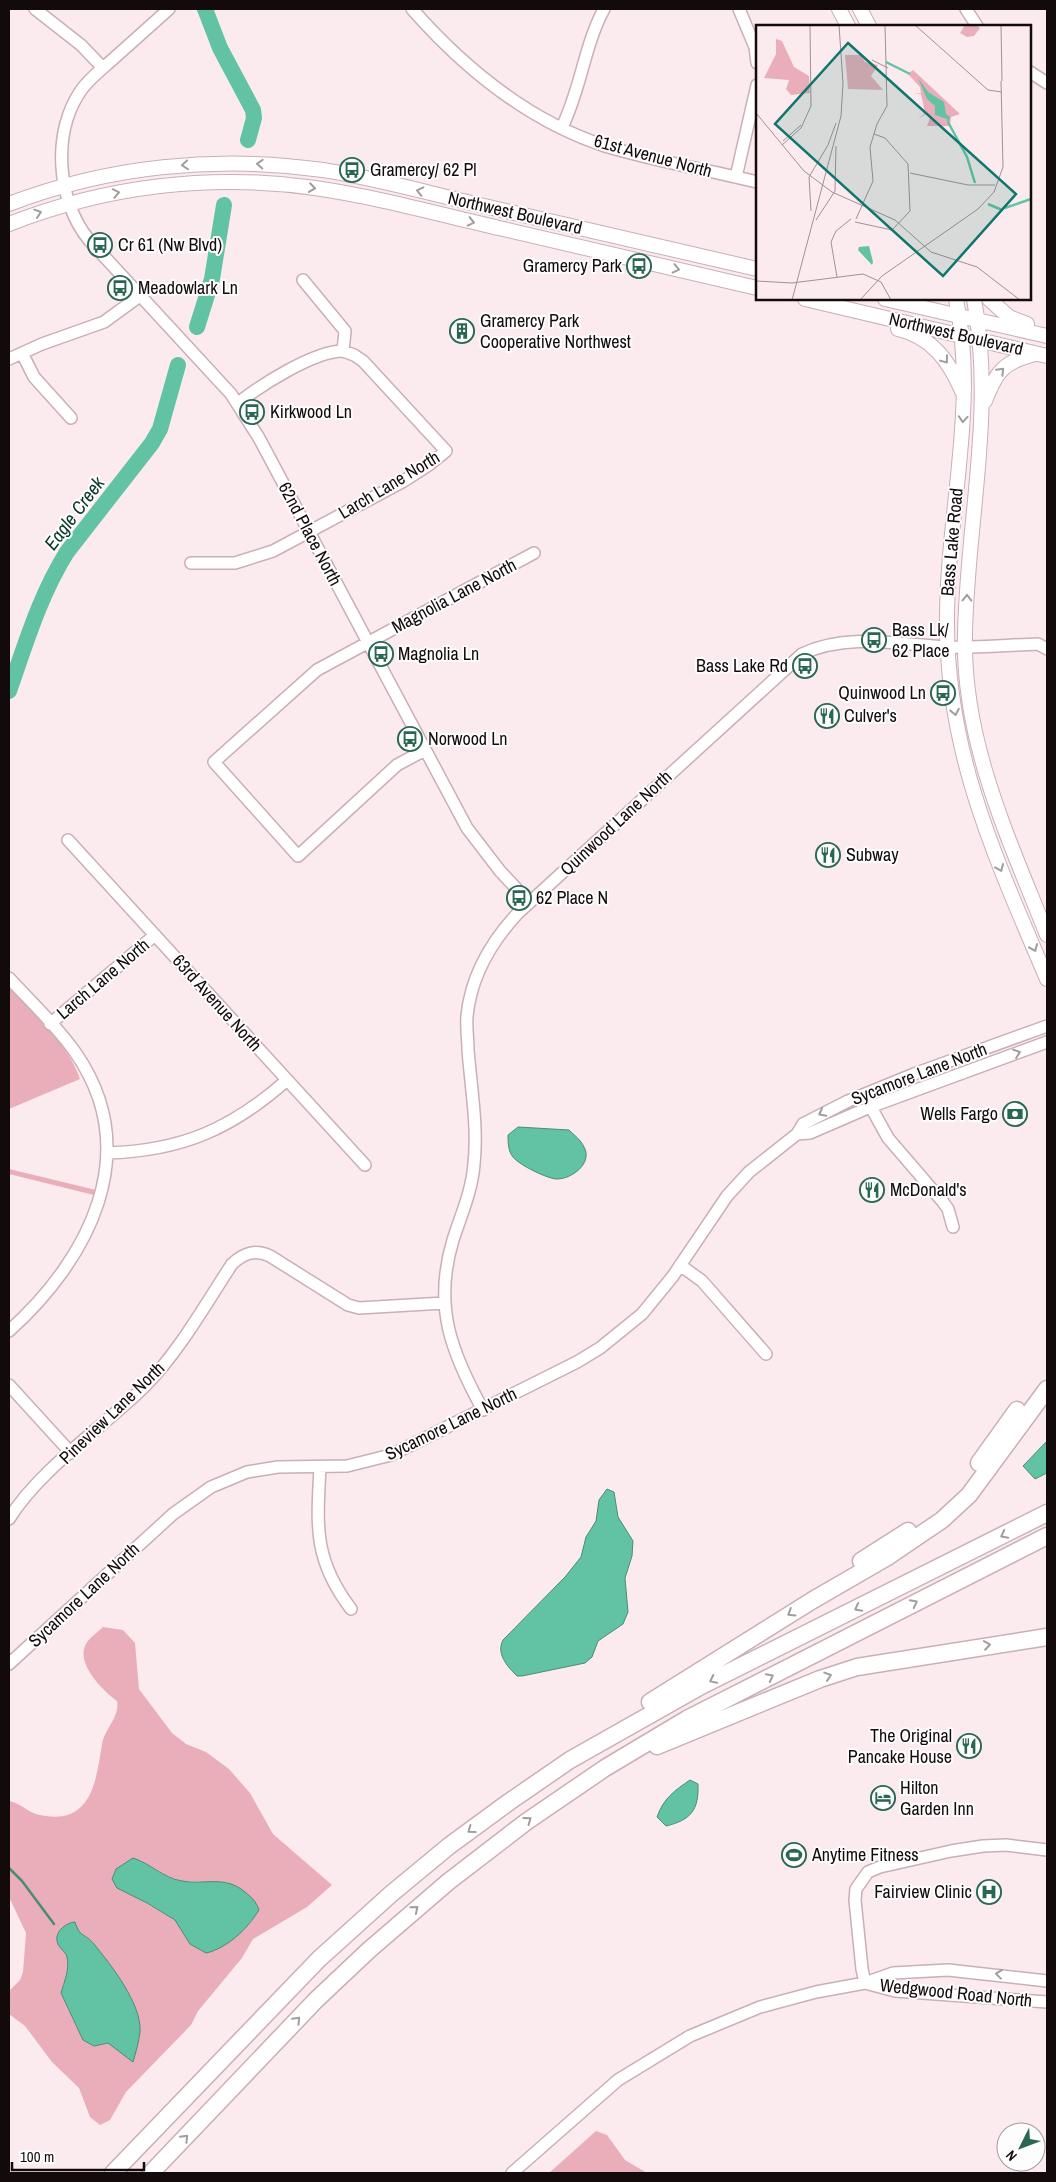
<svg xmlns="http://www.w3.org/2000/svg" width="1056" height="2182" font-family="'Archivo Narrow',sans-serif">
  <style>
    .green { fill: #eaadba; fill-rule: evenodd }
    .water { fill: #62c3a4; stroke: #4a8c76 }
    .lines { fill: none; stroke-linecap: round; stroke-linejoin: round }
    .stream { stroke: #4a8c76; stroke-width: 2.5 }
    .river { stroke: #62c3a4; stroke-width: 16 }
    .minor-casing { stroke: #caafb5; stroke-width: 14 }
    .major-casing { stroke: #caafb5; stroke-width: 16 }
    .highway-casing { stroke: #caafb5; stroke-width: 19 }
    .minor { stroke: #fff; stroke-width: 11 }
    .major { stroke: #fff; stroke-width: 14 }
    .highway { stroke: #fff; stroke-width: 16 }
    .oneway { stroke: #a19d9e }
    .labels { text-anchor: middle; stroke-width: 4; stroke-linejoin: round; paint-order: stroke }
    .street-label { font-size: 18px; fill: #130a0c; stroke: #fdfdfd }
    .poi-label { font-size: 18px; fill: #130a0c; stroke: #fdfdfd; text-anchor: start }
    .water-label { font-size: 19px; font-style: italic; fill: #09362a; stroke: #fdfdfd }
    .inset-river { fill: none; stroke: #62c3a4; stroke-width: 2.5 }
    .inset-road { fill: none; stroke: #9f9194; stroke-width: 1 }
    .view { fill: #0f766e; fill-opacity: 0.15; stroke: #0f766e; stroke-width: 2.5 }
    .inset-edge { fill: none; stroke: #130a0c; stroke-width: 2.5 }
  </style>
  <rect width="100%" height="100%" fill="#fcebee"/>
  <path class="green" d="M9,988c25,27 59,55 71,91l-71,30z
    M9,1169l87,21 -2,5 -85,-21z
    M103,1627l20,3 12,13 4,46 33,44 14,11 20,8 23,17 21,24 23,41 59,51 -25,22 -54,32 -11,19 -44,53 -7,14 -65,67 -16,28 -10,5 -10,-8 -11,-29 -27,-26 -27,-36 -16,-12v-23l11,-11 3,-8 3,-39 -17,-36v-96c12,2 19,12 31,14 52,11 56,-34 62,-71 3,-16 18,-27 15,-43 -14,-10 -42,-38 -31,-57 3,-6 12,-12 17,-17zM140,1860l27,16 15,5 45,1 27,36 -13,14 -51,12 -15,-24 -41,-24zM79,1933l13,9 41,59 -25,42 -14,3 -11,-6 -22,-47 7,-24 -1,-13z
    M596,2131l11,4 18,25 22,13h-98z"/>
  <path class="water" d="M518,1127l51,3c5,5 12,10 15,17 9,16 -12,32 -27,32 -9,0 -38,-14 -44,-22 -5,-6 -5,-15 -5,-22z
    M1047,1441v32l-12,6 -12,-13z
    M607,1489l7,3 4,25 15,24 -1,15 -7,22 3,34 -5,12 -25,17 -6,16 -7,6 -63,13h-5c-10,-10 -21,-22 -14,-36l62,-63 16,-20 5,-20 10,-16 3,-21z
    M690,1780l8,4c1,26 -7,36 -32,42l-9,-9c6,-18 18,-27 33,-37z
    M133,1858c17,5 30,20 49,23 23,4 43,-6 63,11 7,6 11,9 14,18 -11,18 -31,38 -53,43l-16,-9 -15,-24 -28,-17 -30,-15 -5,-9 4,-10z
    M75,1922c5,16 10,11 19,22 17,21 48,60 46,88 -1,9 -4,20 -7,30l-25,-19 -14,3 -11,-6 -22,-47c3,-11 9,-24 6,-36 -1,-5 -7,-8 -9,-13 -5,-11 7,-21 17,-22z"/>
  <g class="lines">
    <path class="stream" d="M9,1868l13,13 32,43"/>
    <path class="river" d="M205,9l15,39 33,62 1,8 -6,22
      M197,327l15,-48 12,-74
      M9,691c17,-48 31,-96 58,-139l85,-109 8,-14 18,-64"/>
    <defs>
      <path id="minor" d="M35,9l46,36 22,23
        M169,9c-19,17 -38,34 -57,51 -10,9 -22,18 -30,29 -31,43 -25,112 7,151l142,154 28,44 208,390 33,43 29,31
        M412,9c52,59 117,112 193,137 50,15 102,24 152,36
        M739,9l16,38 2,16
        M966,9l11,17
        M1030,72l17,11
        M562,127c19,-38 22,-81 42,-118
        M736,177l21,-92
        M22,353l12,24 37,41
        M9,359l33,-15 62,-22 37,-27
        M238,403c23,-18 76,-52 105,-52
        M191,563h44l38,-12 129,-69 28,-18 16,-13 -83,-90 -9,-6 -11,-4 2,-20 -42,-51
        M425,750l-28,15 -99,91 -84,-94 103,-92 217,-117
        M68,840l297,325
        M9,978c22,24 47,47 66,74 70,100 14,207 -66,279
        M50,1024l105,-89
        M867,1100l21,38 55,64 5,7 5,18
        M797,1134l13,-1 60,-26 177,-65
        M107,1153c74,-2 125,-24 180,-73
        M680,1265l22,16 64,73
        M9,1385l62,68
        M483,1410c-32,-58 -50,-104 -30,-170 8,-25 19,-49 21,-76 4,-38 -3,-76 -6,-114 0,-11 -2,-23 -1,-34 4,-40 24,-74 51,-103l284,-259c45,-21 95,-10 143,-7 31,1 62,-2 93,-3l9,5
        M320,1467c-3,59 -7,92 31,142
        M9,1519c30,-49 93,-91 135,-132 35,-35 61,-82 88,-123 12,-11 23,-15 38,-8l78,49 11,3 85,-5
        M9,1664l164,-150 38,-27 36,-15 31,-5 69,-1 44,-11 186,-93 23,-14 42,-34 31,-38 54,-80 22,-24 48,-38 6,-10 45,-23 66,-27 133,-48
        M865,1983l-3,-14 -7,-69 1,-11 12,-17 12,-5 71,-16 32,-5 23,-1 41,5
        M865,1983l30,8 152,11
        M512,2173l106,-93 72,-44 70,-29 56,-15 49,-9 28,-10 55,-3 99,11"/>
      <path id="major" d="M839,9l9,17
        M860,9l9,17
        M9,204c99,-38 208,-49 314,-34 53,8 105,23 157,35 93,21 185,43 277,64
        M9,224c97,-38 202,-51 306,-36 62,9 123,26 184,40 86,20 172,40 258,60
        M805,299l242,57
        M885,299l162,37
        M956,299c22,106 -9,213 -9,320 -1,134 49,240 100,360
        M974,299c21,113 -7,222 -9,335 -3,107 44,205 82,301
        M989,299l20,18 18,7
        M898,329c34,8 51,32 64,62
        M985,401c11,-29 18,-39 50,-47"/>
      <path id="highway" d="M979,1463l38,-53
        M861,1561l47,-30
        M650,1702l163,-102 76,-44 53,-36 27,-25 78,-106
        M657,1746l163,-67 37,-12 190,-30
        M113,2173l206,-214 72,-65 58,-48 60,-44 61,-42 131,-74 346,-173
        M151,2173l165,-173 53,-50 79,-68 78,-60 79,-54 82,-49 360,-183"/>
    </defs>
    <use href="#minor" class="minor-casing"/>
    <use href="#major" class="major-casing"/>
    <use href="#highway" class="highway-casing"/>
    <use href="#minor" class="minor"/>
    <use href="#major" class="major"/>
    <use href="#highway" class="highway"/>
  </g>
  <defs><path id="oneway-chevron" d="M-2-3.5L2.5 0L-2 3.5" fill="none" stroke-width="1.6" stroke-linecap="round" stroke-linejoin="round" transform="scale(1.25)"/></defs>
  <g class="oneway">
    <use href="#oneway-chevron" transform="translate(260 164) rotate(-177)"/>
    <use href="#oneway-chevron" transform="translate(185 165) rotate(175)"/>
    <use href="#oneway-chevron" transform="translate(312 188) rotate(8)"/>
    <use href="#oneway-chevron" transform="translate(420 191) rotate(-167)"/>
    <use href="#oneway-chevron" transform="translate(116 193) rotate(-11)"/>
    <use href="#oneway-chevron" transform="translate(38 213) rotate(-18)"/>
    <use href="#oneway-chevron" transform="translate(471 222) rotate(13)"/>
    <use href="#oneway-chevron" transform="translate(676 269) rotate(13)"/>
    <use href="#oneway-chevron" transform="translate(945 360) rotate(53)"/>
    <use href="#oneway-chevron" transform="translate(1001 371) rotate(-46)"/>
    <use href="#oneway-chevron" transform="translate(963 419) rotate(94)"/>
    <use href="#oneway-chevron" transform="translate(967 598) rotate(-89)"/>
    <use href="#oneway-chevron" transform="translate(955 712) rotate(79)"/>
    <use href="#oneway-chevron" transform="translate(1000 868) rotate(67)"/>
    <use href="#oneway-chevron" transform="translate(1034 948) rotate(67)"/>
    <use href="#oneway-chevron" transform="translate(1017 1053) rotate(-20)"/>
    <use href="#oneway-chevron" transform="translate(822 1113) rotate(152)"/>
    <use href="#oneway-chevron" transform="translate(1004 1535) rotate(153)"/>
    <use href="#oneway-chevron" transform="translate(914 1603) rotate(-27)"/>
    <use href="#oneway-chevron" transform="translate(858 1608) rotate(153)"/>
    <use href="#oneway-chevron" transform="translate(791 1613) rotate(148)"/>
    <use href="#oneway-chevron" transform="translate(987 1645) rotate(-8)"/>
    <use href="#oneway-chevron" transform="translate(828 1676) rotate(-18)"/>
    <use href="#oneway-chevron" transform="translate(770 1677) rotate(-27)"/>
    <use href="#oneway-chevron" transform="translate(713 1680) rotate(154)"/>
    <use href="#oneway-chevron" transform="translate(528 1820) rotate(-36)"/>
    <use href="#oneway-chevron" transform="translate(471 1830) rotate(144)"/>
    <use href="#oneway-chevron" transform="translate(415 1909) rotate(-40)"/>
    <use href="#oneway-chevron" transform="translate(999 1974) rotate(-173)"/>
    <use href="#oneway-chevron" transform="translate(297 2020) rotate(-46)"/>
    <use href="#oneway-chevron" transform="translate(185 2138) rotate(-46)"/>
  </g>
  <defs>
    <symbol id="bus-ring" viewBox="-11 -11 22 22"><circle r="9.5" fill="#fdfdfd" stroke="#296754" stroke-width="1.5"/><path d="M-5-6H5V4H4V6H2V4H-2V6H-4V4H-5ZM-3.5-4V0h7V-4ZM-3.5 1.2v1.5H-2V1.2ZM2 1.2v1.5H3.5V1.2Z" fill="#296754"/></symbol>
    <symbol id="building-ring" viewBox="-11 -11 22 22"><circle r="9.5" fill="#fdfdfd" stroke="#296754" stroke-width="1.5"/><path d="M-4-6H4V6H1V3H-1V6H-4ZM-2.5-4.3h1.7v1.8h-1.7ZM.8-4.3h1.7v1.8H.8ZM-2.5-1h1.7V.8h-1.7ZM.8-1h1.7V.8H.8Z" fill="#296754"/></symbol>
    <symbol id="restaurant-ring" viewBox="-11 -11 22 22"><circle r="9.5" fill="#fdfdfd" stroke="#296754" stroke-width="1.5"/><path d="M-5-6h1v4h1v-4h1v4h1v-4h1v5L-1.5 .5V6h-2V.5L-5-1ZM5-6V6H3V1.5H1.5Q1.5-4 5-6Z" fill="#296754"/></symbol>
    <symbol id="bank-ring" viewBox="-11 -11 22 22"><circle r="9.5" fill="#fdfdfd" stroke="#296754" stroke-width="1.5"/><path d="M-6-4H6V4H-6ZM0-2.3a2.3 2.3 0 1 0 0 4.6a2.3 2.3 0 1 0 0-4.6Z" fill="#296754"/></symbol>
    <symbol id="hotel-ring" viewBox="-11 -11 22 22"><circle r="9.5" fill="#fdfdfd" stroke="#296754" stroke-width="1.5"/><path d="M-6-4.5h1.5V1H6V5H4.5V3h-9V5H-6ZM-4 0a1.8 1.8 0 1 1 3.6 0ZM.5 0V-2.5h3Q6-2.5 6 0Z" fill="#296754"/></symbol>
    <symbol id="stadium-ring" viewBox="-11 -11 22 22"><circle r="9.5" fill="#fdfdfd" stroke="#296754" stroke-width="1.5"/><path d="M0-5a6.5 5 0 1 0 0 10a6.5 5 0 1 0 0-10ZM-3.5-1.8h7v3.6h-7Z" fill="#296754"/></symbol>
    <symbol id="hospital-ring" viewBox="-11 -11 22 22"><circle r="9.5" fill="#fdfdfd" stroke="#296754" stroke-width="1.5"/><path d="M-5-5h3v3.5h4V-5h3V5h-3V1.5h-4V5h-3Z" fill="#296754"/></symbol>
  </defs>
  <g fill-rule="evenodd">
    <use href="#bus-ring" x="338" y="156" width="28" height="28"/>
    <use href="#bus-ring" x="86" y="231" width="28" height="28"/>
    <use href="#bus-ring" x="625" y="252" width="28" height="28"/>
    <use href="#bus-ring" x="106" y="274" width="28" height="28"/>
    <use href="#building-ring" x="448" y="317" width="28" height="28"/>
    <use href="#bus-ring" x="238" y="398" width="28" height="28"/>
    <use href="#bus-ring" x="860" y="626" width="28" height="28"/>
    <use href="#bus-ring" x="367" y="640" width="28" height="28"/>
    <use href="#bus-ring" x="791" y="652" width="28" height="28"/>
    <use href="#bus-ring" x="929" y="679" width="28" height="28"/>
    <use href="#restaurant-ring" x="813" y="702" width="28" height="28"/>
    <use href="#bus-ring" x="396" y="725" width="28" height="28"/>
    <use href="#restaurant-ring" x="814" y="841" width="28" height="28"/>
    <use href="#bus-ring" x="505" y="884" width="28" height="28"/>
    <use href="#bank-ring" x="1001" y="1100" width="28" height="28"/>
    <use href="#restaurant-ring" x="858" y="1176" width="28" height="28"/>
    <use href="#restaurant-ring" x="955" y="1732" width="28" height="28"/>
    <use href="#hotel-ring" x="869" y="1784" width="28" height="28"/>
    <use href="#stadium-ring" x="780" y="1841" width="28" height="28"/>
    <use href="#hospital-ring" x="975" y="1878" width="28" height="28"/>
  </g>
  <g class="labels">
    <g class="street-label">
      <text transform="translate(653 156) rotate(15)" y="6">61st Avenue North</text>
      <text transform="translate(515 213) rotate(13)" y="6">Northwest Boulevard</text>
      <text transform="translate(956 334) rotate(13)" y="6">Northwest Boulevard</text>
      <text transform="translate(389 485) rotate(-31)" y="6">Larch Lane North</text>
      <text transform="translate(310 534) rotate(62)" y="6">62nd Place North</text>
      <text transform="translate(952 542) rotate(-85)" y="6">Bass Lake Road</text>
      <text transform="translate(454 596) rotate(-28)" y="6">Magnolia Lane North</text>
      <text transform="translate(616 823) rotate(-43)" y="6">Quinwood Lane North</text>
      <text transform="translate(103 979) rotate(-40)" y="6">Larch Lane North</text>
      <text transform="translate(217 1003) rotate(48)" y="6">63rd Avenue North</text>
      <text transform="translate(919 1074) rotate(-21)" y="6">Sycamore Lane North</text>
      <text transform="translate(112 1413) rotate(-44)" y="6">Pineview Lane North</text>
      <text transform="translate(451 1424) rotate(-26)" y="6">Sycamore Lane North</text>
      <text transform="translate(84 1595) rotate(-43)" y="6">Sycamore Lane North</text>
      <text transform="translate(956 1993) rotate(6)" y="6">Wedgwood Road North</text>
    </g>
    <g class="poi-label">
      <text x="370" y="176">Gramercy/ 62 Pl</text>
      <text x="118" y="251">Cr 61 (Nw Blvd)</text>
      <text x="622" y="272" text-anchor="end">Gramercy Park</text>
      <text x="138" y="294">Meadowlark Ln</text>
      <text x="480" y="327">Gramercy Park<tspan x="480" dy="21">Cooperative Northwest</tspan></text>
      <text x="270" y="418">Kirkwood Ln</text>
      <text x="892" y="636">Bass Lk/<tspan x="892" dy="21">62 Place</tspan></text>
      <text x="398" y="660">Magnolia Ln</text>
      <text x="788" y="672" text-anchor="end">Bass Lake Rd</text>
      <text x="926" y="699" text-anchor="end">Quinwood Ln</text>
      <text x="844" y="722">Culver's</text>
      <text x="428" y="745">Norwood Ln</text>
      <text x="846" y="861">Subway</text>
      <text x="536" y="904">62 Place N</text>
      <text x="998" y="1120" text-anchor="end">Wells Fargo</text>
      <text x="890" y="1196">McDonald's</text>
      <text x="952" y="1742" text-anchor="end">The Original<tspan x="952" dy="21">Pancake House</tspan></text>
      <text x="900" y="1794">Hilton<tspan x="900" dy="21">Garden Inn</tspan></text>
      <text x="812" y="1861">Anytime Fitness</text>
      <text x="972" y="1898" text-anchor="end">Fairview Clinic</text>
    </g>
    <g class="water-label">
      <text transform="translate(74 513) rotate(-53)" y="7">Eagle Creek</text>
    </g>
  </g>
  <g transform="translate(756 25)">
    <rect width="275" height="275" fill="#fcebee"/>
    <path d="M209,0h11l4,3 -6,8 -7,1 -7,-4zM20,14l6,2 12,26 15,9 1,17 -19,2 -5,-6 3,-9 -25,-2 12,-24zM89,30h16l4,7 13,3 -7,11 12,14 -35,-1zM157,45l47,44 -9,3 -1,9h-23l3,-8 -4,-4 -8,5 7,-6 -4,-19h-7l7,-1 -1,-6 -12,-13z" fill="#eaadba"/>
    <path d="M162,53l10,14 16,10 2,12 4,3 -2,9 -1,-7 -12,-4v-9l-8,-7zM113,221l4,16 -1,3 -14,-15 1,-3z" fill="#62c3a4"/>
    <path class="inset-river" d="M130,37l24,12M192,97l19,35 8,26M232,179l14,6M249,183l26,-9"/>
    <path class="inset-road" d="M159,0l73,65 14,2M245,0l1,56M116,35l16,8M0,88l48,58 28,21 63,28 36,32 46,15 43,33M27,116l18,-16M26,120l19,-17 10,-22 -1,-81M154,148l58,12h27M55,186l-2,-34 19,-32 8,-22M100,194l17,-38 -3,-34 7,-23 10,-18 -2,-81M60,195l19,-29 1,-45M99,197l37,8 18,-19 -2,-47 -23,-26 -11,-4M81,252l-6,-35 5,-11 15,-12M0,256l36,2 71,-9 18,8 10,18M36,275l49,-184 2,-33 -4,-58M104,275l22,-24 96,-67 16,-17 9,-25 -2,-86"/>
    <path class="view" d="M92,18l168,151 -73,82 -168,-152z"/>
    <rect width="275" height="275" class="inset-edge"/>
  </g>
  <rect width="1056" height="2182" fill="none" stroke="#130a0c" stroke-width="20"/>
  <g transform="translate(1021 2147) rotate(228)"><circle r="24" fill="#fdfdfd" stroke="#9f9c9d"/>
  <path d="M0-4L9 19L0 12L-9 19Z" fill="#296754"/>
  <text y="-8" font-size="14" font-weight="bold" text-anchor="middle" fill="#130a0c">N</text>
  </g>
  <path d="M12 2162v8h132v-8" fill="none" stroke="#130a0c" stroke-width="2.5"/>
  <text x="20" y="2162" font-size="15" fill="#130a0c" stroke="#fdfdfd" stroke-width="4" paint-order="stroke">100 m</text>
</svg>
